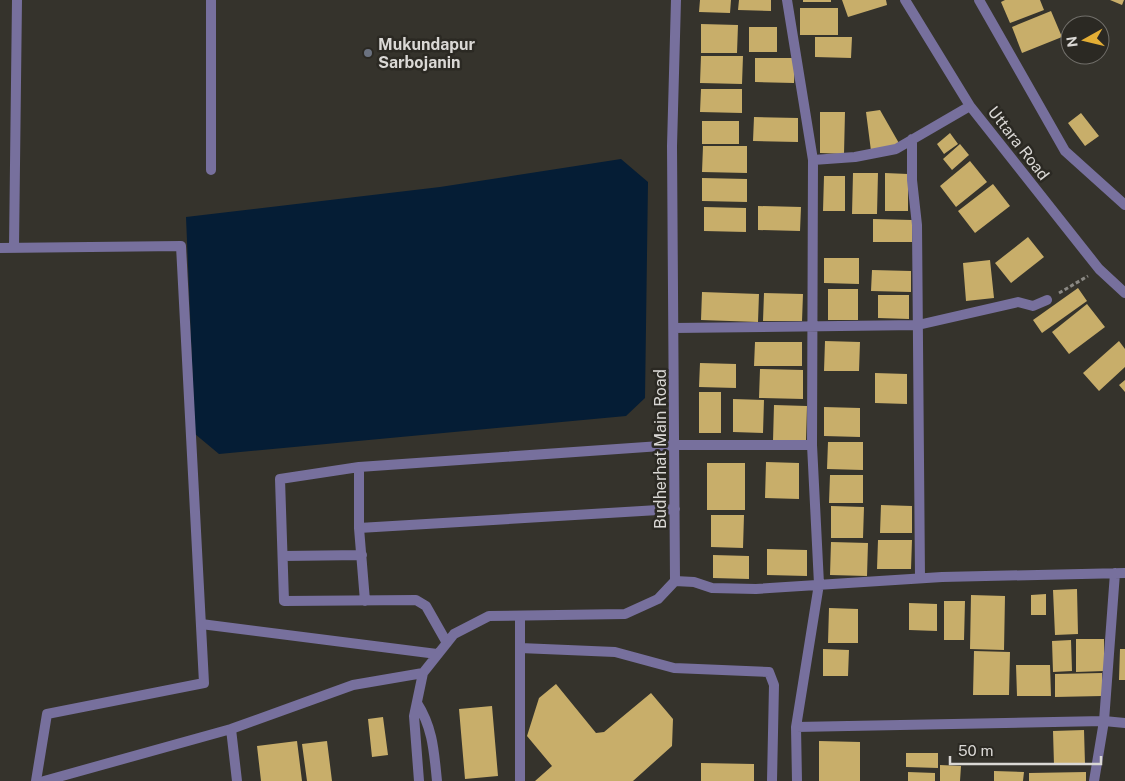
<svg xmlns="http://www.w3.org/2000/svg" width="1125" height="781" font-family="'Public Sans',sans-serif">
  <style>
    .water { fill: #051d35 }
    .building { fill: #c8ae6a }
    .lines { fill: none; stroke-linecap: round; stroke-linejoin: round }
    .path { stroke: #8b8984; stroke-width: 3; stroke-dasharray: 4 2.5; stroke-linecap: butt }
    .lane { stroke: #77709d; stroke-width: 10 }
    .street { stroke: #77709d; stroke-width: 10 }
    .worship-dot { fill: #6b7280; stroke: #2b2923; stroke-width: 2 }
    .labels { text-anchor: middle; stroke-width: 5; stroke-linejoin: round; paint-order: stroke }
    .poi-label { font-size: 16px; font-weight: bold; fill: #dad8d5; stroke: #2b2923; text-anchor: start }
    .street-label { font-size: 16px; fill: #dad8d5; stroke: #2b2923 }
  </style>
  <rect width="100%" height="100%" fill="#35332c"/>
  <path class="water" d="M621,159l27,23 -3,216 -19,18 -407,38 -24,-20 -9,-217 254,-30z"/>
  <path class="building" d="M700,0h31l-1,13 -31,-1z
    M739,0h32v11l-33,-1z
    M803,0h28v2h-28z
    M842,0h44l1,5 -39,12z
    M1005,0h35l4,10 -34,13 -9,-21z
    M1110,0h14l-2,5z
    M800,8h38v27h-38z
    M1051,11l11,26 -40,16 -10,-26z
    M701,24l37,1 -1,28h-36z
    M749,27h28v25h-28z
    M815,37h37l-1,21 -36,-1z
    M701,56h42l-1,28 -42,-1z
    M755,58h40l-1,25 -39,-1z
    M701,89h41v24l-42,-1z
    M880,110l20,35 -29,6 -5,-39z
    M820,112h25l-1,42 -24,-1z
    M1081,113l18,23 -14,10 -17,-23z
    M754,117l44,1v24l-45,-1z
    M702,121h37v23h-37z
    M950,133l8,11 -14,10 -7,-10z
    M960,144l9,11 -17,15 -9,-11z
    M703,146h44v27l-45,-1z
    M970,161l17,21 -31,25 -16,-21z
    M853,173h25l-1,41h-25z
    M885,173l23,1v37h-23z
    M824,176h21v35h-22z
    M702,178l45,1v23l-45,-1z
    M993,184l17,22 -35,27 -17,-22z
    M758,206l43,1 -1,24 -42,-1z
    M704,207l42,1v24l-42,-1z
    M873,219l39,1v22h-39z
    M1028,237l16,20 -33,26 -16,-20z
    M824,258h35v26l-35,-1z
    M990,260l4,38 -28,3 -3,-38z
    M872,270l39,1v21l-40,-1z
    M1078,288l9,13 -45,32 -9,-13z
    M828,289h30v31h-30z
    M702,292l57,2 -1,28 -57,-2z
    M764,293l39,1 -1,27h-39z
    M878,295h31v24l-31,-1z
    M1087,304l18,23 -36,27 -17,-22z
    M825,341l35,1 -1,29h-35z
    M1119,341l6,8v18l-26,24 -16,-18z
    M755,342h47v24h-48z
    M700,363l36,1v24l-37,-1z
    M760,369l43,1v29l-44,-1z
    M875,373l32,1v30l-32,-1z
    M1125,380v12l-6,-7z
    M699,392h22v41h-22z
    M733,399l31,1 -1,33 -30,-1z
    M774,405l33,1 -1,35h-33z
    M824,407l36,1v29l-36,-1z
    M828,442h35v28l-36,-1z
    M766,462l33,1v36l-34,-1z
    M707,463h38v47h-38z
    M830,475h33v28h-34z
    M881,505l31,1v27h-32z
    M831,506l33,1 -1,31h-32z
    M711,515h33l-1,33 -32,-1z
    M878,540h34l-1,29h-34z
    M831,542l37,1 -1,33 -37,-1z
    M767,549l40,1v26l-40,-1z
    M713,555l36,1v23l-36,-1z
    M1077,589l1,45 -23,1 -2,-45z
    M1046,594v21h-15v-20z
    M971,595l34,1 -1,54 -34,-1z
    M944,601h21l-1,39h-20z
    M909,603l28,1v27l-28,-1z
    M829,608l29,1v34h-30z
    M1076,639h28v32l-28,1z
    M1071,640l1,31 -19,1 -1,-31z
    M823,649l26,1 -1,26h-25z
    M1120,649h5v31h-6z
    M974,651l36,1 -1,43h-36z
    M1016,665h34l1,31h-34z
    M1102,673v23l-47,1v-23z
    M556,684l40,49 8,-1 47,-39 22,26 -1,27 -39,35h-98l17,-15 -25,-30 12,-38z
    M492,706l6,70 -33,3 -6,-70z
    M383,717l5,38 -16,2 -4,-38z
    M1084,730l1,34 -31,1 -1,-34z
    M297,741l5,40h-41l-4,-35z
    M327,741l5,40h-25l-5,-37z
    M819,741l41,1v39h-41z
    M906,753h32v15l-32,-1z
    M701,763l53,1v17h-53z
    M940,765l21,1 -1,15h-20z
    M994,771l30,1 -1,9h-29z
    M908,772l27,1v8h-27z
    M1086,772v9h-57v-8z"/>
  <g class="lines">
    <path class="path" d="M1059,293l29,-17"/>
    <path class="lane" d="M211,170v-170
      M14,247l3,-247
      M0,248l181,-2 23,437 -157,31 -11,67
      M520,648l95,4 59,16 95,4 5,13 -2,96
      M520,781v-165"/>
    <path class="street" d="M787,0l26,160 -1,285 7,139 -23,143 1,54
      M905,0l65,106 129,163 26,24
      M979,0l86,151 60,54
      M912,139v41l5,45 3,353
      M813,160l42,-3 41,-8 74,-43
      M674,328l244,-3 100,-23 15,4 14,-6
      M359,467v61l6,73
      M359,528l316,-19
      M283,556l79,-1
      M675,581l19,1 18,6 44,1 186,-12 183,-4
      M201,624l236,30
      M447,643l-21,-37 -10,-6 -132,1 -4,-122 79,-12 316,-22h137
      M417,703c16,25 17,49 20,78
      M796,727l308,-6 21,2
      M231,729l6,52
      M44,781l187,-52 122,-44 70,-12
      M419,781l-5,-65 9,-43 31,-39 35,-18 136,-2 33,-15 17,-18 -3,-435 4,-146
      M1094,781l10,-60 11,-148"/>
  </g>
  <circle class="worship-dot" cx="368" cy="53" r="5"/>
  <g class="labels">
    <g class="poi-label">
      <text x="378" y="50">Mukundapur<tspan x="378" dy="18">Sarbojanin</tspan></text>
    </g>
    <g class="street-label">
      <text transform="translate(1019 143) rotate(52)" y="6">Uttara Road</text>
      <text transform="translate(660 449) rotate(-90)" y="6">Budherhat Main Road</text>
    </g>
  </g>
  <g transform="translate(1085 40) rotate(262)"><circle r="24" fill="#2b2923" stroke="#716f6a"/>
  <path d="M0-4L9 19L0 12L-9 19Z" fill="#e3ae35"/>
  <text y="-8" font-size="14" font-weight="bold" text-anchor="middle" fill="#dad8d5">N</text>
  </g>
  <path d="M950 756v8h151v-8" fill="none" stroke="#dad8d5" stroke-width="2.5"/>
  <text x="958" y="756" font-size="15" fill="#dad8d5" stroke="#2b2923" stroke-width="4" paint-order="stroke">50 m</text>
</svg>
